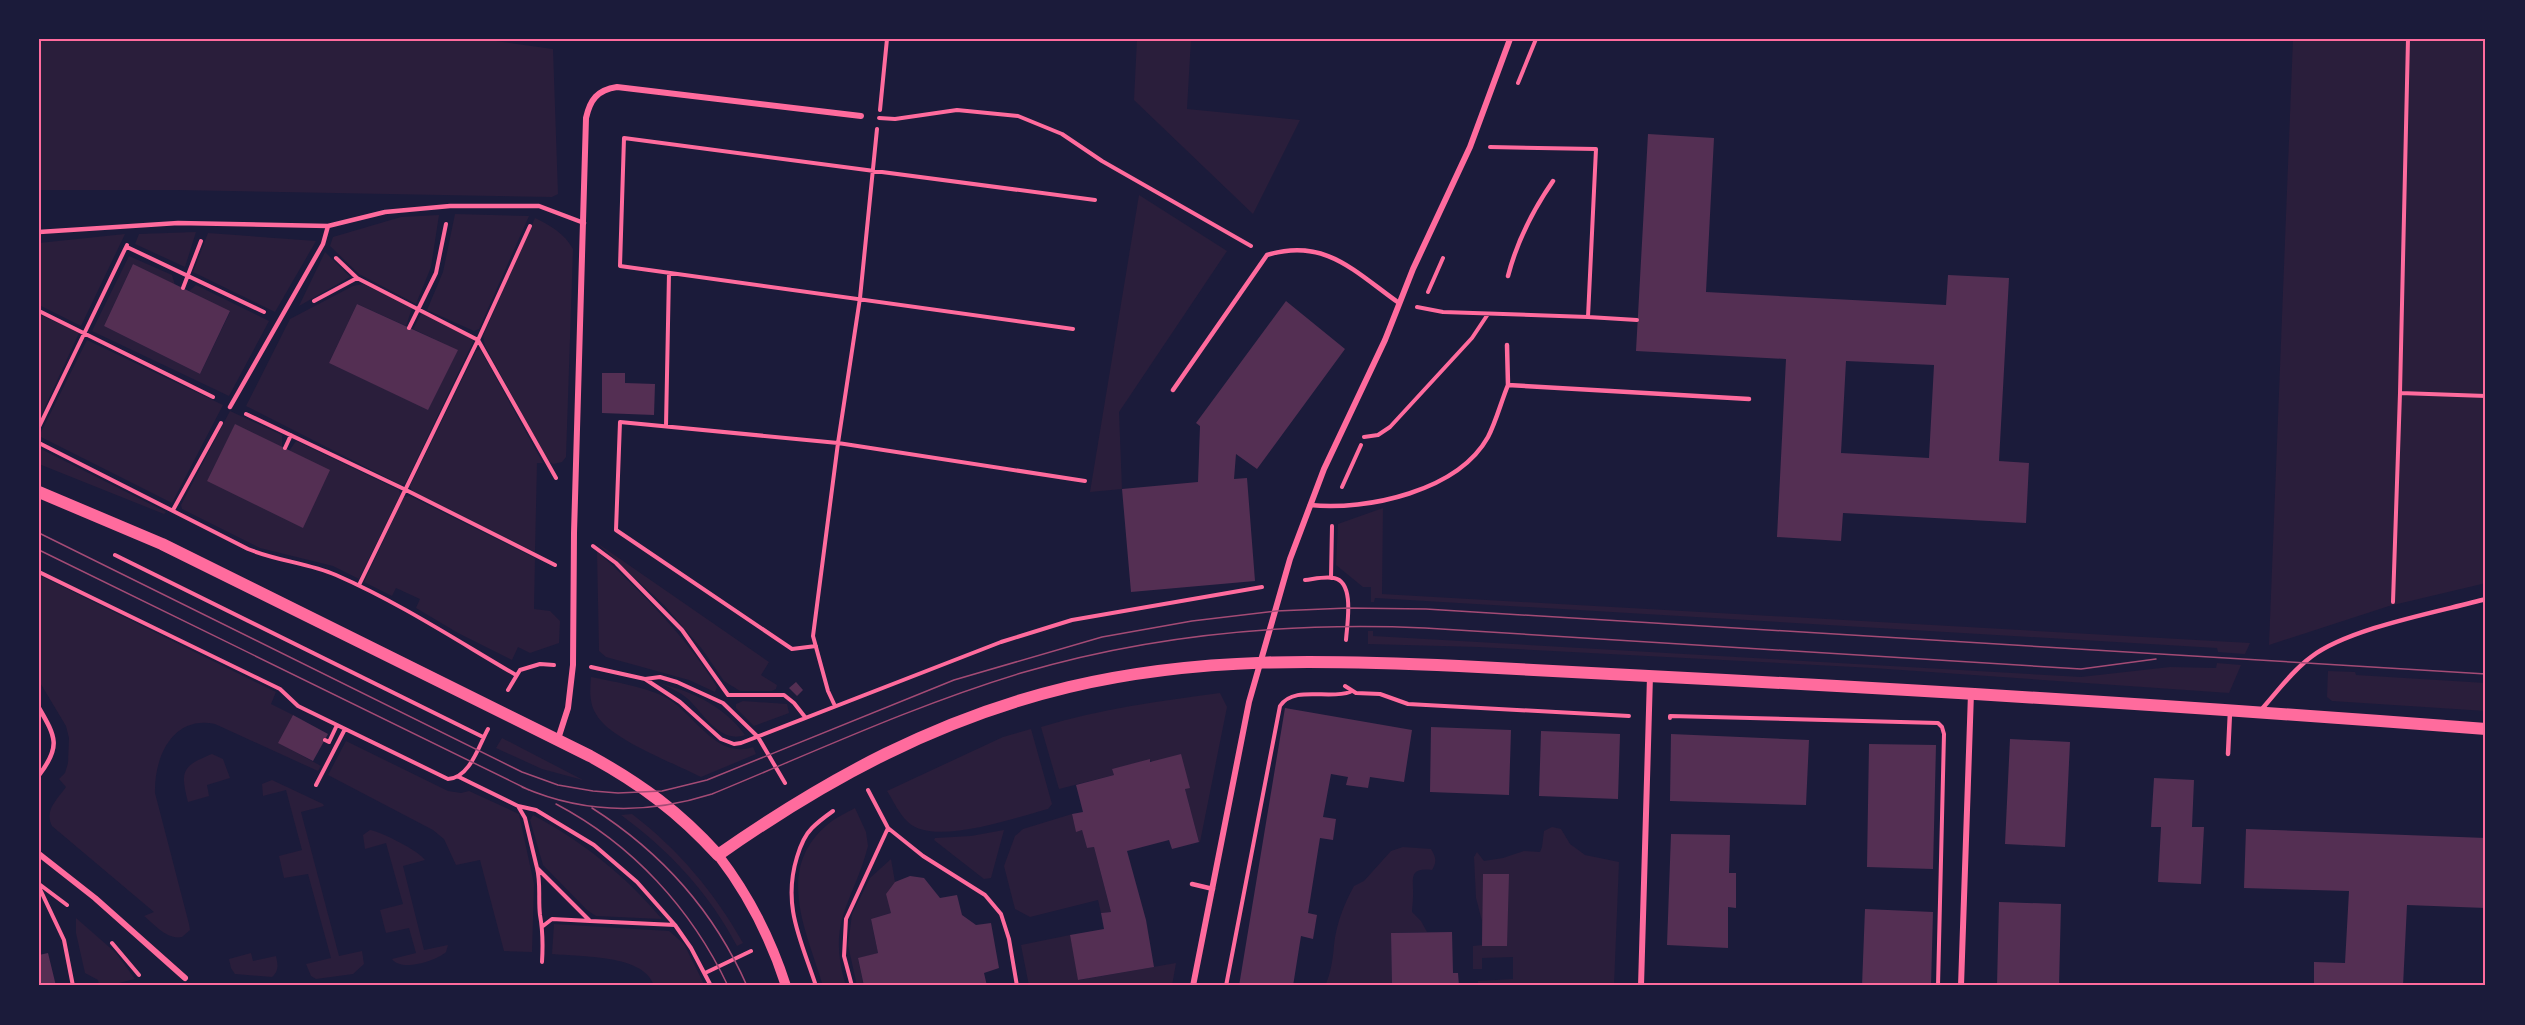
<svg xmlns="http://www.w3.org/2000/svg" width="2525" height="1025" font-family="'Source Sans 3',sans-serif">
  <style>
    .green { fill: #2a1e3b }
    .building { fill: #542f53; fill-rule: evenodd }
    .lines { fill: none; stroke-linecap: round; stroke-linejoin: round }
    .path { stroke: #ff6b9d; stroke-width: 4 }
    .service { stroke: #ff6b9d; stroke-width: 4.5 }
    .minor { stroke: #ff6b9d; stroke-width: 6 }
    .tertiary { stroke: #ff6b9d; stroke-width: 10 }
    .secondary { stroke: #ff6b9d; stroke-width: 12 }
    .tram { stroke: #a44b75; stroke-width: 1.5 }
    .neatline { fill: none; stroke: #ff6b9d; stroke-width: 2 }
  </style>
  <rect width="100%" height="100%" fill="#1b1b3a"/>
  <path class="green" d="M39,39h443l71,10 5,145 -6,3 -375,-7h-138z
    M1137,39h54l-4,70 113,11 -47,94 -119,-114z
    M2293,39h193v544l-97,23 -120,39z
    M1139,195l88,56 -108,161 3,77 -32,3z
    M455,214l74,2 -50,113 -5,2 -47,-21 16,-38z
    M439,215l-8,52 -15,37 -57,-30 -29,-28 3,-9 68,-20z
    M535,218c15,7 30,16 38,31l-7,208 -4,5 -9,2 -5,-3 -63,-115 -2,-10z
    M196,232l-11,35 -50,-23 4,-10z
    M208,233l108,8 -41,71 -82,-40z
    M125,234l-44,92 -42,-21v-62z
    M325,252l25,25 -51,29z
    M129,256l43,19 3,10 -42,-21 -29,62 96,48 30,-62 -41,-21 7,-6 73,36 -40,75 -137,-65z
    M363,284l49,24 -6,18 -49,-22 -28,59 99,46 29,-59 -44,-21 9,-17 52,28 -69,144 -4,1 -155,-79 44,-87 63,-33z
    M39,314l40,19 -40,87z
    M87,340l136,65 -51,98 -133,-67z
    M480,349l63,114h-6l-2,89 -123,-61 -2,-5 66,-135z
    M230,411l52,24v12l-47,-22 -28,56 82,-30 7,-10 103,49 1,5 -41,84 -26,-13 -73,-18 -78,-39 -1,-4z
    M39,448l127,64 -2,2 -125,-50z
    M410,496l125,62 -1,51 16,2 10,10 -1,22 -29,10 -12,-6 -6,13 -54,-27 -42,-25 4,-9 -24,-11 -4,8 -28,-14 40,-85z
    M1383,508l-1,86 868,49 -5,11 -27,-2 -1,-4 -842,-50 -1,4h-3v-15h-8l-27,-22 2,-41z
    M597,543l172,119 -8,13 16,10 -1,4 -4,2h-32l-16,-10 -22,-32 -38,-44z
    M597,551c45,42 88,84 120,136l-2,5 -26,-12 -83,-23 -7,-6z
    M39,575l237,117 -5,12 22,11 -14,28 42,23 -3,5 -103,-47c-43,-9 -61,34 -60,69l34,131 1,6 -8,7c-15,3 -27,-12 -38,-21l10,-4 -102,-86c-8,-16 5,-26 14,-39l-7,-8 6,-6 3,-10 1,-25 -3,-12 -27,-45z
    M1368,631h5v5l708,41 89,-10 46,1 1,-5 24,2 -12,28 -356,-25 -395,-21 -110,-3z
    M2328,671l27,1 1,3 130,8v28l-154,-10 -5,-4z
    M591,677c24,5 50,9 72,19 31,15 51,64 90,51l3,7 -55,23c-27,-14 -92,-38 -105,-63 -7,-11 -6,-24 -5,-37z
    M659,683c34,9 65,23 86,52 -25,9 -41,-21 -57,-36 -8,-7 -19,-12 -29,-16z
    M1220,693l7,14 -27,135h-1l-14,-53 -35,-29 -38,9 2,6 -55,14 -18,-62c58,-18 119,-26 179,-34z
    M743,701l44,3 2,9 -35,13 -18,-18v-4z
    M1031,729l21,75 -4,5c-31,8 -115,38 -140,13 -9,-8 -15,-22 -21,-31l116,-54z
    M502,738l81,42 -41,-11 -46,-21z
    M346,741l102,50 13,2 8,-2 50,23 15,70 -2,68 -28,-1 -24,-91 -24,5 -12,-26 -11,-9 -105,-55z
    M212,754l11,5 7,19 -23,7 2,11 -21,6c-8,-31 -6,-36 24,-48z
    M272,780l51,24 1,2 -23,6 38,144 23,-5 2,13 -11,10 -37,5 -5,-3 -5,-12 25,-6 -23,-84 -24,4 -5,-22 23,-6 -16,-60 -23,6 -1,-12z
    M855,808l11,24 2,14c-15,58 -42,74 -22,140h-23c-16,-54 -49,-116 4,-161 8,-7 19,-12 28,-17z
    M632,814c46,35 83,79 111,129l-6,3c-28,-53 -68,-96 -116,-131z
    M1072,814l4,17 6,-1 5,18 7,-1 17,65 -10,1 -3,-13 -68,17 -15,-8 -11,-43 11,-30 8,-7z
    M533,815c50,27 92,60 129,104l-66,-3 -9,-6 -44,-45 -13,-45z
    M1552,827l9,2 9,15 15,11 34,7 -5,124h-136v-5l35,-2v-22l-31,1v11h-9v-23l9,-1v-24l-6,-23 -2,-41 3,-5 7,9 19,-3 21,-7 16,1 2,-5 2,-16z
    M370,830c12,2 49,21 55,30l-22,6 21,84 24,-5 -2,7c-10,9 -45,20 -54,7l24,-6 -7,-25 -23,5 -6,-23 23,-6 -17,-61 -21,6 -2,-14z
    M1004,830l-13,48 -7,1 -50,-39 1,-2 36,-2z
    M1403,847l28,2c5,8 6,13 1,21 -25,-3 -18,10 -19,27 0,5 -1,10 -1,15l9,9 6,11 -36,1 1,53h-67c6,-13 8,-28 9,-41 2,-20 10,-41 20,-59l10,-5 27,-30z
    M891,859l4,23 -4,31 -20,6 7,34 -20,6 6,27h-7l-9,-41 4,-31 18,-36z
    M76,918l40,35 19,26 -16,4v3h-20l-1,-6 -13,-7 -9,-40z
    M554,924l115,7 15,13 21,42h-51c-9,-32 -74,-29 -102,-32z
    M1070,935l9,45 97,-17 -4,23h-143l-8,-41z
    M251,953l2,8 23,-5c2,9 3,15 -4,21l-37,-3 -4,-6 -2,-9z"/>
  <path class="building" d="M1648,134l66,4 -8,154 240,13 2,-30 61,3 -10,183 30,2 -3,60 -183,-10 -2,28 -64,-4 9,-178 -150,-8zM1846,361l88,4 -5,93 -88,-5z
    M133,264l97,47 -30,63 -96,-48z
    M1286,301l59,48 -88,120 -21,-15 -2,25 13,-1 8,103 -124,11 -9,-103 76,-7 2,-56 -4,-3z
    M357,304l101,46 -30,60 -99,-47z
    M602,373h23v10l30,1 -1,31 -52,-2z
    M235,424l95,46 -27,58 -96,-47z
    M796,682l7,8 -6,6 -8,-8z
    M1285,708l127,22 -8,52 -34,-5 -2,11 -22,-3 2,-8 -17,-3 -8,43 13,2 -3,21 -13,-2 -12,75 9,2 -4,24 -12,-3 -8,50h-54z
    M293,715l35,19 -15,27 -35,-18z
    M1431,727l80,3 -2,65 -79,-3z
    M1541,731l79,3 -2,65 -79,-3z
    M1671,734l138,6 -3,65 -136,-4z
    M2010,739l60,3 -5,105 -60,-3z
    M1869,744l67,1 -3,124 -66,-2z
    M1181,754l9,34 -5,1 14,53 -27,7 -3,-9 -42,11 19,69 8,47 -76,13 -8,-45 34,-6 -3,-16 10,-1 -17,-65 -7,1 -5,-18 -6,2 -4,-18 11,-2 -7,-27 38,-10 -2,-6 38,-10v3z
    M2154,778l40,2 -2,47h12l-3,57 -43,-2 3,-55h-10z
    M2246,829l240,9v70l-79,-3 -4,81h-89v-24l31,1 4,-72 -105,-3z
    M1671,834l59,1 -1,38h7v35l-8,-1v41l-61,-3z
    M1483,874h26l-2,72h-25z
    M910,876l14,2 16,20 17,-3 5,20 14,10 15,-2 8,45 -15,5 3,13h-123l-6,-28 20,-5 -7,-34 20,-6 -5,-19 9,-12z
    M1999,902l62,2 -2,82h-62z
    M1865,909l68,3 -2,74h-69z
    M1452,932l1,41h5l1,13h-67l-1,-53z
    M48,953l8,33h-17v-31z"/>
  <g class="lines">
    <path class="path" d="M1518,83l18,-44
      M880,110l7,-71
      M879,118l16,1 62,-9 61,6 44,18 40,27 149,85
      M127,247l137,65
      M336,258l21,20
      M183,288l18,-47
      M1428,292l15,-34
      M314,301l43,-23 121,62 78,138
      M1417,307l26,5 145,5 8,-168 -106,-2
      M39,311l174,86
      M1588,317l49,3
      M409,328l27,-55 10,-49
      M1073,329l-453,-63 4,-128 471,62
      M2400,393l86,3
      M246,414l158,75 151,76
      M666,426l3,-153
      M39,427l88,-182
      M1364,437l14,-2 12,-8 82,-89 16,-24
      M39,443l209,106c29,12 60,14 88,26 64,28 120,65 180,100
      M285,448l6,-13
      M1342,487l19,-42
      M173,510l48,-87
      M593,546l23,17 66,67 46,65
      M115,555l368,182
      M39,572l241,117 18,17 150,73c22,-1 31,-34 40,-50
      M1331,578l1,-52
      M1305,580c9,-1 20,-4 29,-2 21,4 13,46 12,62
      M359,585l119,-245 52,-114
      M2393,602l7,-209 8,-354
      M816,646l-24,3 -176,-119 4,-108 218,21 247,38
      M591,667l54,12 15,-2 17,5 46,21 35,34 27,46
      M645,679l35,23 41,37 13,5 7,-1 260,-101 71,-22 190,-33
      M1345,686l11,7 24,1 28,10 221,12
      M508,690l12,-20 20,-6 14,1
      M728,695h56l10,8 11,14
      M835,706l-7,-15 -15,-55 25,-193 22,-145 17,-169
      M1670,718v-2l268,7 4,4 2,7 -6,252
      M325,740l4,2 8,-17
      M459,777l59,29 18,4 58,35 43,37 38,43
      M316,785l29,-56
      M868,790l20,38
      M518,806l7,12 12,50
      M39,884l28,21
      M39,887l25,53 9,46
      M590,921l85,4 16,23 20,38
      M112,943l27,32
      M542,962c1,-16 1,-31 -2,-47 -2,-16 1,-31 -3,-47l53,53 -38,-2 -9,7
      M705,973l46,-22
      M816,986c-15,-46 -34,-80 -19,-129 3,-10 7,-21 15,-29 6,-6 14,-12 21,-17
      M852,986l-8,-30 2,-37 42,-91 35,28 62,39 16,19 8,25 8,47
      M1226,986l54,-280c14,-21 49,-6 70,-14"/>
    <path class="service" d="M39,232l139,-9 150,3 57,-14 65,-6h89l45,17
      M1508,276c9,-35 25,-66 45,-95
      M1507,345l1,40
      M1173,390l94,-135c58,-18 88,17 132,48
      M230,407l93,-163 5,-18
      M1310,505c57,6 148,-14 178,-68 8,-15 13,-35 20,-52l241,14
      M39,708c17,29 22,39 0,67
      M2261,710c16,-18 31,-39 50,-53 38,-29 127,-45 175,-58
      M2228,754l2,-42
      M1192,884l21,5"/>
    <path class="minor" d="M558,739l10,-31 5,-43 1,-132 12,-415c4,-18 11,-28 31,-31l244,29
      M39,854l56,44 90,80
      M1193,986l56,-284 41,-143 34,-90 61,-129 28,-71 57,-122 40,-108
      M1641,986l9,-310
      M1961,986l10,-293"/>
    <path class="tertiary" d="M718,855c30,39 53,84 68,131"/>
    <path class="secondary" d="M39,492l123,52 428,212c51,28 89,56 128,99 110,-77 221,-137 351,-168 131,-31 257,-27 390,-21 69,4 139,7 209,11 273,14 546,31 818,52"/>
    <path class="tram" d="M39,533l483,239 36,13 35,6 25,2 44,-2 45,-11 247,-100 148,-43 90,-16 84,-10 72,-3 78,1 1060,65
      M39,550l490,240
      M522,787c62,27 127,27 190,7 102,-42 203,-89 309,-121 132,-39 266,-51 404,-45l656,41 75,-10
      M556,804c76,40 135,104 172,182
      M592,808c69,44 122,103 155,178"/>
  </g>
  <rect width="2525" height="1025" fill="none" stroke="#1b1b3a" stroke-width="81"/>
  <rect x="40" y="40" width="2444" height="944" class="neatline"/>
</svg>
